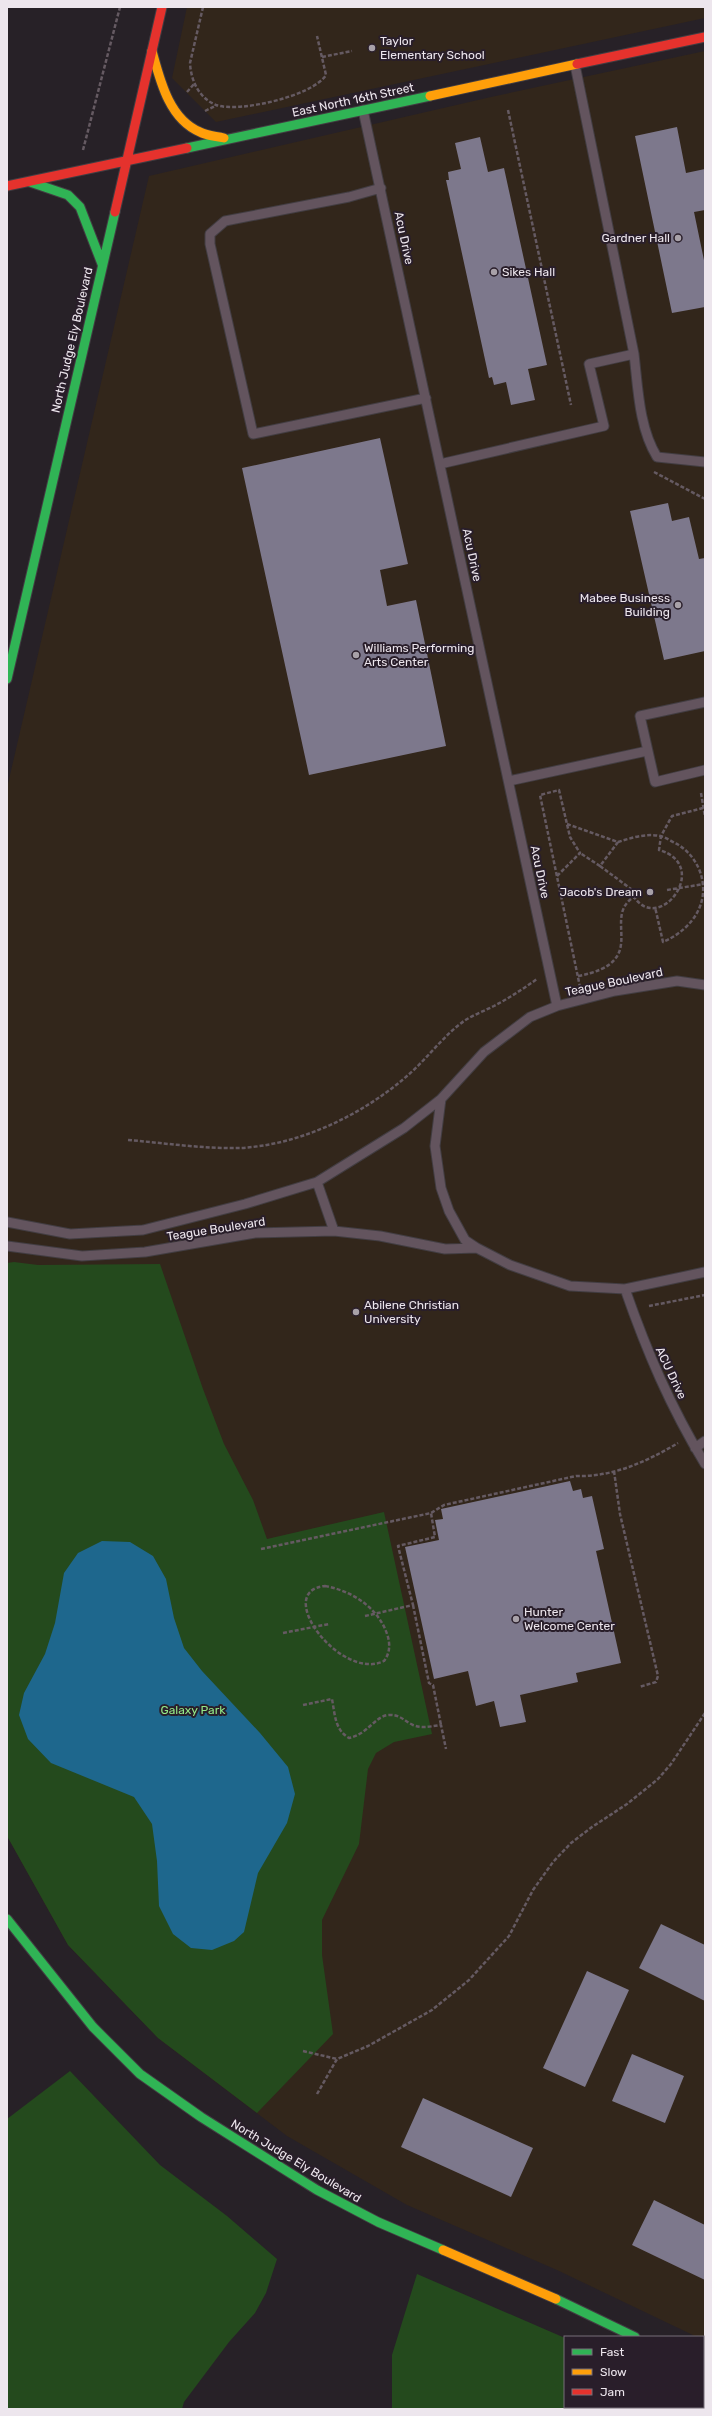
<svg xmlns="http://www.w3.org/2000/svg" width="712" height="2416" font-family="Rubik,sans-serif">
  <style>
    .education { fill: #32261b }
    .green { fill: #244a1d }
    .water { fill: #1e678d }
    .building { fill: #7d788c }
    .lines { fill: none; stroke-linecap: round; stroke-linejoin: round }
    .lane-casing { stroke: #423d42; stroke-width: 11 }
    .fast-casing { stroke: #423d42; stroke-width: 11 }
    .slow-casing { stroke: #423d42; stroke-width: 11 }
    .jam-casing { stroke: #423d42; stroke-width: 11 }
    .path { stroke: #655a62; stroke-width: 2.5; stroke-dasharray: 4 2; stroke-linecap: butt }
    .lane { stroke: #63545e; stroke-width: 9 }
    .fast { stroke: #30b455; stroke-width: 9 }
    .slow { stroke: #ff9f0a; stroke-width: 9 }
    .jam { stroke: #e5322d; stroke-width: 9 }
    .poi-dot { fill: #a8a1a8; stroke: #291e2a; stroke-width: 1.5 }
    .labels { text-anchor: middle; stroke-width: 4; stroke-linejoin: round; paint-order: stroke }
    .poi-label { font-size: 12px; fill: #ede6ed; stroke: #291e2a; text-anchor: start }
    .street-label { font-size: 12px; fill: #ede6ed; stroke: #291e2a }
    .park-label { font-size: 12px; fill: #95e987; stroke: #291e2a }
  </style>
  <rect width="100%" height="100%" fill="#272127"/>
  <path class="education" d="M187,7h518v11l-489,104 -44,-44z
    M705,51v2290l-2,-4h-6l-140,-67 -150,-65 -120,-69 -129,-98 -90,-93 -61,-109v-1048l142,-612 342,-79z"/>
  <path class="green" d="M14,1262l24,3 122,-1 43,125 21,55 29,56 14,39 117,-27 48,222 -38,8 -18,11 -8,16 -9,75 -37,76v35l11,79 -76,79 -99,-75 -90,-93 -61,-109v-573z
    M70,2071l90,94 67,51 50,43 -11,34 -11,20 -26,29 -45,60 -2,7h-175v-290z
    M417,2274l148,64v69h134l3,2h-310v-54z"/>
  <path class="water" d="M102,1541l28,1 23,14 13,23 8,39 10,30 18,23 58,62 28,34 7,27 -8,29 -29,50 -14,59 -10,9 -22,9 -21,-2 -18,-14 -14,-28 -2,-45 -5,-37 -18,-27 -83,-34 -23,-24 -9,-24 5,-22 21,-39 10,-31 9,-50 14,-20z"/>
  <path class="building" d="M677,127l9,46 19,-4v41l-11,2 11,53v42l-33,6 -37,-177z
    M480,137l8,35 16,-4 43,197 -19,4 7,31 -24,5 -5,-23 -12,3 -2,-8 -3,1 -43,-198h3l-1,-8 13,-3 -6,-26z
    M380,438l28,126 -28,6 7,36 29,-6 30,146 -137,29 -67,-307z
    M668,503l4,18 17,-4 10,42 6,-1v93l-41,9 -34,-149z
    M570,1481l3,10 8,-2 2,9 9,-2 12,53 -8,2 25,112 -45,10 2,9 -58,13 6,27 -26,5 -6,-26 -18,5 -8,-35 -34,8 -29,-132 34,-7 -4,-20 8,-1 -2,-10z
    M661,1924l44,21v56l-66,-33z
    M587,1971l42,19 -44,97 -42,-19z
    M632,2054l52,22 -19,47 -53,-22z
    M423,2098l110,50 -22,49 -110,-50z
    M654,2200l51,25v55l-73,-35z"/>
  <g class="lines">
    <defs>
      <path id="lane" d="M575,65l59,289
        M363,110l194,896
        M381,188l-32,9 -124,24 -15,13v10l43,190 173,-36
        M440,464l164,-38 -15,-62 45,-10c4,34 5,74 23,103l48,5
        M705,702l-65,14 15,66 50,-12
        M509,781l138,-30
        M441,1099l-6,47 6,42 8,23 16,29 12,8 33,17 60,21 55,3 80,-17
        M317,1182l17,49
        M7,1222l63,12 73,-4 102,-26 72,-22 87,-54 37,-29 43,-47 46,-35 27,-11 58,-15 62,-10 28,4
        M7,1246l75,10 63,-4 110,-19 79,-2 46,5 65,13 32,-1
        M625,1289c22,63 45,117 80,175
        M695,1448l10,-7"/>
      <path id="fast" d="M187,148l243,-52
        M30,182l38,13 12,12 22,57
        M7,679l108,-467
        M7,1919l86,108 47,47 61,43 116,73 61,32 65,28
        M556,2299l79,38
        M703,2371l2,1"/>
      <path id="slow" d="M152,51c8,29 17,68 48,81 7,4 16,4 24,6
        M430,96l147,-32
        M443,2250l113,49"/>
      <path id="jam" d="M577,64l128,-27
        M7,186l180,-38
        M115,212l47,-205"/>
    </defs>
    <use href="#lane" class="lane-casing"/>
    <use href="#fast" class="fast-casing"/>
    <use href="#slow" class="slow-casing"/>
    <use href="#jam" class="jam-casing"/>
    <path class="path" d="M203,7l-13,56c1,18 9,35 26,42 23,8 97,-9 110,-30l-9,-39
      M322,57l30,-6
      M187,92l7,-8
      M508,110l63,295
      M205,111l12,-6
      M83,150l37,-143
      M654,472l51,27
      M701,793l4,24
      M567,824l51,18 -18,24 -20,-13
      M618,842c13,-4 28,-9 42,-6 6,1 12,6 17,8 10,6 17,14 22,25 13,32 -6,60 -36,73l-8,-35
      M600,866l31,23 3,8
      M557,876l23,-23 -10,-16 -11,-47 -19,5 40,192
      M667,890l37,-6
      M578,976c75,-14 22,-58 56,-79 26,38 78,-32 25,-47l2,-14 11,-20 31,-8
      M128,1140c37,3 75,9 112,8 60,-3 122,-33 167,-72 20,-17 36,-40 57,-55 9,-6 20,-10 30,-15 15,-8 29,-17 43,-27
      M649,1306l56,-11
      M614,1471l6,43 38,162 -2,6 -17,5
      M261,1549l170,-36 13,-8 132,-29c37,1 70,-14 102,-33
      M325,1586c28,5 55,23 63,51 2,8 2,16 -4,24 -43,21 -112,-70 -59,-75z
      M413,1605l16,78 4,2 8,40
      M365,1616l48,-11 -15,-59 37,-9 -4,-24
      M283,1633l46,-9
      M303,1705l29,-6c3,16 3,31 17,39 19,-4 25,-21 39,-23 12,-1 16,6 25,10 10,4 19,1 28,0l5,24
      M303,2051l34,8
      M317,2094l20,-35 31,-13 64,-36 37,-30 40,-44 24,-46 20,-28 18,-19 21,-16 35,-23 31,-25 13,-15 34,-51"/>
    <use href="#lane" class="lane"/>
    <use href="#fast" class="fast"/>
    <use href="#slow" class="slow"/>
    <use href="#jam" class="jam"/>
  </g>
  <g class="poi-dot">
    <circle cx="372" cy="48" r="4"/>
    <circle cx="678" cy="238" r="4"/>
    <circle cx="494" cy="272" r="4"/>
    <circle cx="678" cy="605" r="4"/>
    <circle cx="356" cy="655" r="4"/>
    <circle cx="650" cy="892" r="4"/>
    <circle cx="356" cy="1312" r="4"/>
    <circle cx="516" cy="1619" r="4"/>
  </g>
  <g class="labels">
    <g class="poi-label">
      <text x="380" y="45">Taylor<tspan x="380" dy="14">Elementary School</tspan></text>
      <text x="670" y="242" text-anchor="end">Gardner Hall</text>
      <text x="502" y="276">Sikes Hall</text>
      <text x="670" y="602" text-anchor="end">Mabee Business<tspan x="670" dy="14">Building</tspan></text>
      <text x="364" y="652">Williams Performing<tspan x="364" dy="14">Arts Center</tspan></text>
      <text x="642" y="896" text-anchor="end">Jacob's Dream</text>
      <text x="364" y="1309">Abilene Christian<tspan x="364" dy="14">University</tspan></text>
      <text x="524" y="1616">Hunter<tspan x="524" dy="14">Welcome Center</tspan></text>
    </g>
    <g class="street-label">
      <text transform="translate(353 100) rotate(-12)" y="4">East North 16th Street</text>
      <text transform="translate(404 238) rotate(78)" y="4">Acu Drive</text>
      <text transform="translate(72 340) rotate(-77)" y="4">North Judge Ely Boulevard</text>
      <text transform="translate(472 555) rotate(78)" y="4">Acu Drive</text>
      <text transform="translate(540 872) rotate(78)" y="4">Acu Drive</text>
      <text transform="translate(614 982) rotate(-12)" y="4">Teague Boulevard</text>
      <text transform="translate(216 1229) rotate(-9)" y="4">Teague Boulevard</text>
      <text transform="translate(671 1373) rotate(65)" y="4">ACU Drive</text>
      <text transform="translate(296 2161) rotate(31)" y="4">North Judge Ely Boulevard</text>
    </g>
    <g class="park-label">
      <text x="193" y="1714">Galaxy Park</text>
    </g>
  </g>
  <rect width="712" height="2416" fill="none" stroke="#ede6ed" stroke-width="16"/>
  <rect x="564" y="2336" width="140" height="72" fill="#291e2a" stroke="#776e78"/>
  <rect x="572" y="2349" width="20" height="6" fill="#30b455" stroke="#776e78"/>
  <text x="600" y="2356" font-size="12" fill="#ede6ed">Fast</text>
  <rect x="572" y="2369" width="20" height="6" fill="#ff9f0a" stroke="#776e78"/>
  <text x="600" y="2376" font-size="12" fill="#ede6ed">Slow</text>
  <rect x="572" y="2389" width="20" height="6" fill="#e5322d" stroke="#776e78"/>
  <text x="600" y="2396" font-size="12" fill="#ede6ed">Jam</text>
</svg>
